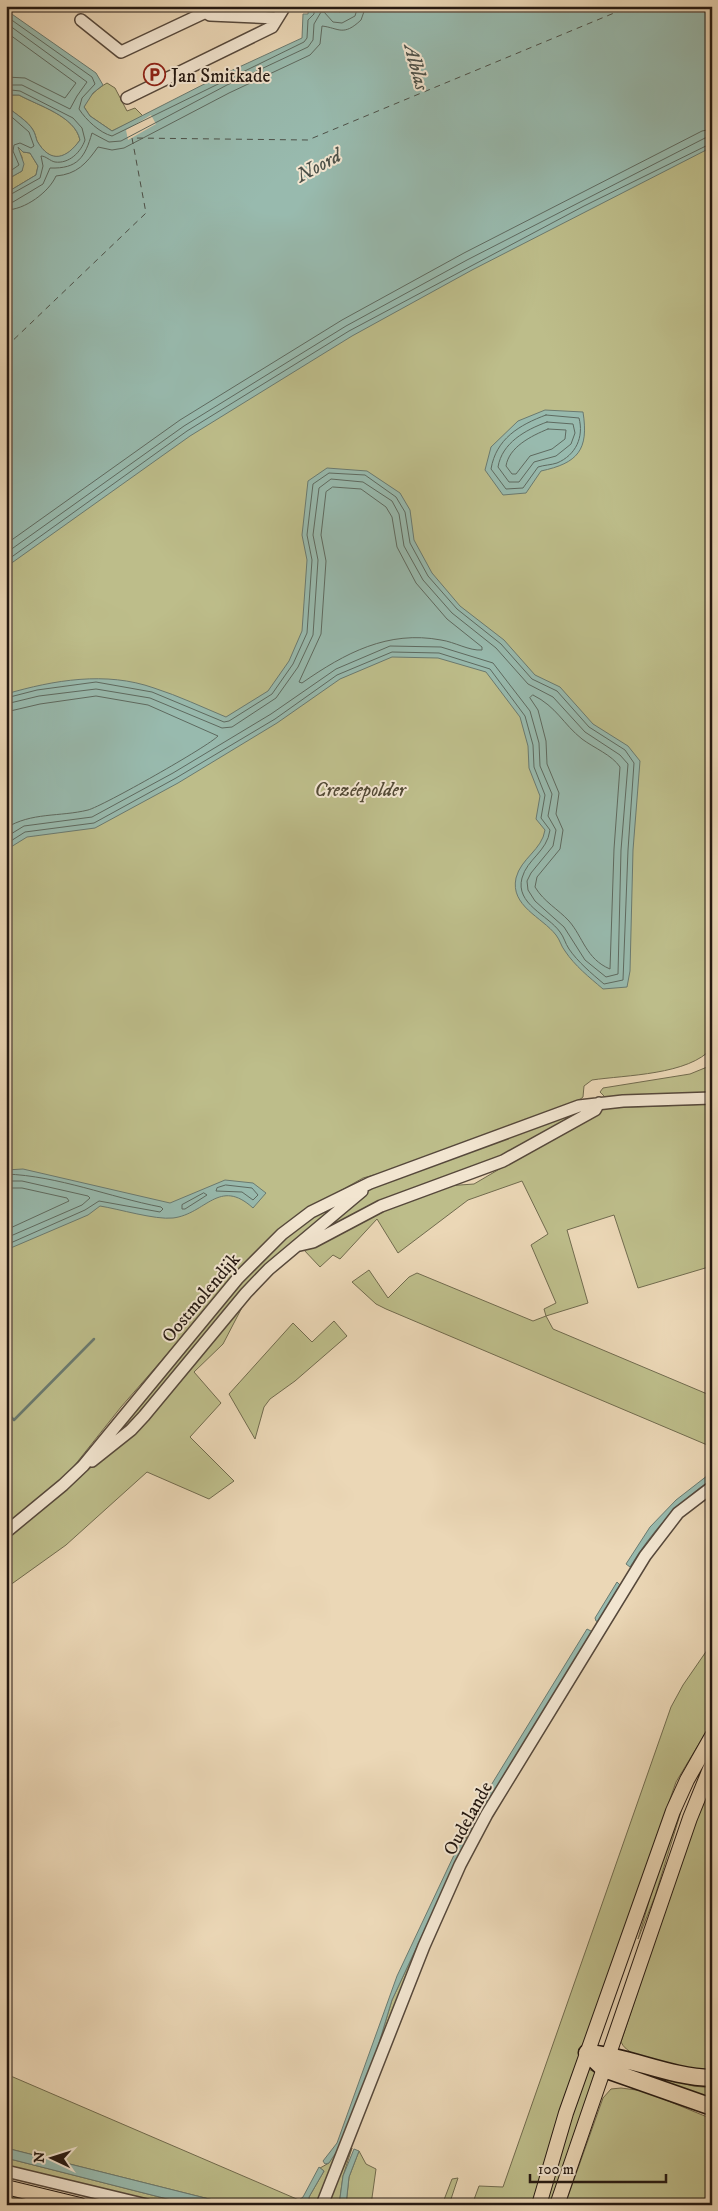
<svg xmlns="http://www.w3.org/2000/svg" width="718" height="2211" font-family="'IM FELL DW Pica',serif">
  <style>
    .green { fill: #bdbd8a; stroke: #716b4e }
    .water { fill: #98baae; stroke: #6a7a70 }
    .pier { fill: #ebd7b6 }
    .lines { fill: none; stroke-linecap: round; stroke-linejoin: round }
    .shore { stroke: #5e6a60; stroke-width: 1 }
    .stream { stroke: #6a7a70; stroke-width: 2.5 }
    .ferry { stroke: #4d5149; stroke-width: 1; stroke-dasharray: 6 5; stroke-linecap: butt }
    .minor-casing { stroke: #56483b; stroke-width: 14 }
    .major-casing { stroke: #251912; stroke-width: 16 }
    .highway-casing { stroke: #251912; stroke-width: 19 }
    .minor { stroke: #f2e5d0; stroke-width: 11 }
    .major { stroke: #ebd7b6; stroke-width: 14 }
    .highway { stroke: #ebd7b6; stroke-width: 16 }
    .labels { text-anchor: middle; stroke-width: 4; stroke-linejoin: round; paint-order: stroke }
    .poi-label { font-size: 19px; fill: #251912; stroke: #f2e5d0; text-anchor: start }
    .park-label { font-size: 19px; font-style: italic; fill: #534a36; stroke: #f2e5d0 }
    .street-label { font-size: 19px; fill: #251912; stroke: #f2e5d0 }
    .water-label { font-size: 20px; font-style: italic; fill: #4d5149; stroke: #f2e5d0 }
  </style>
  <rect width="100%" height="100%" fill="#ebd7b6"/>
  <filter id="stains"><feTurbulence type="fractalNoise" baseFrequency=".004" numOctaves="4"/><feColorMatrix values="0 0 0 0 .2 0 0 0 0 .09 0 0 0 0 .02 0 0 0 .5 -.17"/></filter>
  <radialGradient id="worn" r=".72"><stop offset=".6" stop-color="#630" stop-opacity="0"/><stop offset="1" stop-color="#630" stop-opacity=".3"/></radialGradient>
  <path class="green" d="M107,83l8,5 12,23 8,-3 8,8 -31,15 -22,-15 -6,-9c4,-11 13,-18 23,-24z
    M11,95h8c20,11 56,21 61,45 -13,19 -29,25 -43,1 -1,-3 -2,-8 -4,-11 -5,-9 -19,-17 -27,-24v-6z
    M712,141v907c-23,27 -86,27 -120,32l-8,6 -1,11 -5,4 -190,70 -25,7 -55,31 -51,42 -136,156 -47,59 -30,31 -38,30v-968l76,-56 268,-175z
    M18,147l5,5 7,1 8,13 -2,9 -30,18v-13l16,-9v-14l-5,-9z
    M712,1065v29l-105,5 -7,-7 3,-4 87,-14z
    M712,1104v162l-74,22 -24,-73 -47,15 21,73 -42,13 7,13 159,67v51l-326,-138 -10,-5 -24,-22 17,-12 19,28 21,-21 8,-4 116,48 13,-5 -2,-7 12,-6 -25,-58 17,-11 -26,-53 -54,19 -70,53 -21,-34 -37,40 -7,-4 -13,12 -17,-18 73,-38 70,-25 28,-2 126,-74 7,-2z
    M585,1109l-84,49 -192,81 60,-52z
    M346,1196c-86,79 -157,174 -243,252l136,-167 56,-53z
    M249,1294l-26,50 -29,28 27,31 -31,34 44,44 -25,18 -62,-27 -81,73 -60,43v-51l65,-52 76,-67z
    M334,1321l13,15 -52,45 -25,18 -6,8 -9,32 -26,-45 64,-71 19,19z
    M712,1643v79l-36,60 -105,297 -35,126h-64l7,-19 24,1 168,-480 12,-22z
    M712,1779v293c-22,-3 -82,-9 -91,-30l77,-233z
    M683,1805l-28,91 -17,43 22,-75z
    M467,1831l7,2 -156,372h-9v-8l15,-26 -4,-3 9,-5 46,-107 17,-56 75,-161 -2,-3z
    M618,2065l75,21 19,2v13z
    M588,2069l7,3 -41,133h-12z
    M6,2074l293,126 1,4 -67,1 -227,-57z
    M621,2088l23,3 68,28v86h-147l38,-107 8,-9z
    M352,2148l-9,28 -4,29h-12z
    M359,2151l7,13 10,5 -5,36h-25l3,-28z
    M6,2158l185,47h-30l-155,-38z
    M458,2178l-9,27h-7l10,-26z
    M6,2195l39,10 -39,-1z"/>
  <path class="water" d="M309,6h26l4,6 13,-6h360v141l-240,123 -120,66 -162,100 -184,131v-374l30,-18 2,-9 -8,-13 -7,-1 -5,-5 6,17 -2,7 -16,9v-74c8,7 22,15 27,24 2,3 3,8 4,11 14,24 30,17 43,-1 -5,-24 -41,-34 -61,-45h-8l-5,5v-90l90,63 7,12 -10,8 -9,14 6,9 22,15 112,-57 78,-36 1,-24h5z
    M545,410l38,2c6,38 -5,51 -42,59l-15,22 -23,2 -18,-25 6,-23 27,-26z
    M327,468l40,3 33,22 10,17 4,30 18,33 28,33 44,34 31,35 25,12 33,37 35,22 12,15 -7,89 -3,121 -3,16 -24,2c-14,-12 -28,-23 -38,-38 -4,-5 -5,-11 -9,-16 -14,-18 -46,-29 -40,-57 5,-20 26,-28 29,-48l-9,-11 4,-23 -11,-28 -1,-22 -8,-29 -34,-45 -48,-14 -46,-1 -52,22 -63,44 -99,60 -83,45 -68,9 -21,13v-156c48,-14 100,-23 148,-6 25,8 48,19 72,29l42,-26 21,-30 13,-30 5,-71 -5,-25 6,-54z
    M23,1169l147,34 55,-23 28,3 13,10 -13,15c-34,-31 -47,6 -80,10 -18,2 -54,-9 -73,-12l-12,9 -82,35v-80z
    M712,1472v7c-35,24 -60,52 -82,88l-4,-3 24,-37 26,-27z
    M617,1582l3,3 -22,37 -2,-1 -1,-3z
    M587,1629l6,3 -124,201 -3,-7z
    M463,1836l4,3 -75,161 -17,56 -32,86 -14,21 -4,1 -2,-3 14,-18 60,-167z
    M6,2148l227,57h-42l-185,-47z
    M354,2149l5,2 -10,26 -3,28h-7l4,-29z
    M319,2167l5,4 -15,26v8h-9l-1,-5 4,-3z"/>
  <path class="pier" d="M151,115l5,9 -28,16 -2,-10z"/>
  <g class="lines">
    <path class="shore" d="M6,16l86,61 3,7 -13,14 -3,11c7,11 21,24 33,27l192,-94 3,-4 1,-18 6,-6v-8
      M6,23l81,59 -10,14 -7,13 -48,-24h-16
      M6,32l70,51 -11,15 -40,-20 -19,-1
      M6,92l5,-2 9,1 53,27 9,10 3,12c-4,12 -16,24 -30,22 -5,-1 -9,-6 -14,-6l2,10 -3,12 -34,19
      M6,112l23,20 5,14 -3,2 -11,-5 -6,2 -1,6 6,14 -13,9
      M6,203l7,-1 30,-18 7,-16c28,1 35,-11 42,-35l17,9 12,-1 106,-56 81,-38 5,-7 1,-16 7,-12h3l9,10 9,1 13,-7 3,-10
      M6,210c19,0 43,-18 50,-34 21,-2 30,-12 42,-29l14,3 12,-2 105,-55 81,-38 10,-11 2,-18c17,2 21,11 39,-6l5,-14
      M546,415l33,3c5,19 -3,37 -22,45 -6,2 -13,2 -19,4l-15,21 -17,1 -15,-20c5,-30 28,-44 55,-54z
      M547,422l26,2 2,9 -4,11 -15,12 -22,6 -15,20h-10l-11,-15c4,-24 27,-37 49,-45z
      M548,429l18,1 -1,9 -13,10 -22,7 -14,18h-4l-6,-8c3,-19 25,-30 42,-37z
      M333,487l28,2 25,18 6,10 5,30 19,36 31,36 35,28v3c-13,1 -27,-8 -41,-10 -53,-10 -96,13 -139,43l-3,-1 22,-48 5,-73 -5,-26 5,-43z
      M6,544l174,-124 162,-100 122,-67 238,-122 10,-2
      M6,553l178,-127 162,-100 121,-66 238,-122 7,-1
      M6,561l181,-130 162,-100 235,-125 128,-63
      M533,695c24,12 30,29 49,44 12,9 30,16 38,28l-6,82 -4,120c-24,-10 -27,-32 -41,-48 -11,-12 -25,-19 -34,-34l2,-10 23,-28 3,-19 -7,-16 3,-21 -12,-29 -1,-23 -8,-31 -8,-12z
      M6,698l31,-8 59,-8 56,10 72,30 5,-1 43,-27 21,-30 14,-31 5,-73 -5,-25 6,-51 16,-11 36,2 31,22 9,15 5,31 18,33 29,33 44,35 31,35 25,12 32,36 36,23 9,13 -6,87 -5,130 -19,4c-13,-11 -26,-22 -35,-35 -4,-6 -5,-12 -9,-17 -12,-17 -45,-28 -38,-54 5,-19 25,-26 28,-48l-9,-12 4,-23 -11,-28 -1,-22 -8,-29 -35,-47 -51,-16 -47,-1 -55,23 -62,44 -99,59 -82,45 -69,9 -19,12
      M6,704l33,-8 57,-7 54,9 72,30 10,-1 44,-29 22,-31 15,-32 5,-75 -5,-25 6,-47 12,-9 32,3 29,19 7,13 5,32 19,34 29,33 44,35 32,36 25,13 32,35 35,23 8,9 -7,86 -3,124 -12,3 -21,-17 -21,-33 -29,-26 -7,-11 -1,-9 4,-8 22,-27 3,-16 -8,-14 4,-22 -12,-28 -1,-23 -9,-32 -37,-48 -52,-16 -51,-1 -54,23 -65,45 -98,59 -81,44 -68,9 -18,11
      M6,712l34,-8 56,-8 52,9 70,31c-9,10 -115,70 -130,74 -28,7 -57,2 -82,18
      M6,1174c53,2 103,23 155,33l2,2 -3,3 -61,-11 -14,9 -79,35
      M6,1181h16l66,15 2,2 -8,7 -76,33
      M226,1185l26,3 6,7 -5,5 -11,-8 -26,-1 1,-3z
      M6,1188h16l45,10 2,3 -63,29
      M204,1193l3,2 -22,14h-3v-4z"/>
    <path class="stream" d="M6,1412l8,8 80,-81"/>
    <path class="ferry" d="M6,347l140,-134 -14,-75 176,2 323,-134"/>
    <defs>
      <path id="minor" d="M196,6l14,9 66,3
        M81,20l40,32 85,-40
        M127,98l145,-71 13,-21
        M300,1245l13,-3 68,-36 122,-45 92,-51 4,-7
        M92,1461l39,-31 13,-14 102,-123 23,-24 93,-78
        M6,1532l57,-47 20,-19 155,-188 44,-44 29,-22 59,-29 209,-77 44,-5 89,-3
        M6,2171l141,34
        M322,2205l102,-259 36,-81 27,-51 158,-258 33,-43 34,-26"/>
      <path id="major" d="M6,2187l74,18
        M539,2205l27,-92 107,-302 14,-31 25,-44
        M557,2205l133,-387 22,-54"/>
      <path id="highway" d="M587,2053l17,16 108,38
        M587,2053c42,3 81,24 125,25"/>
    </defs>
    <use href="#minor" class="minor-casing"/>
    <use href="#major" class="major-casing"/>
    <use href="#highway" class="highway-casing"/>
    <use href="#minor" class="minor"/>
    <use href="#major" class="major"/>
    <use href="#highway" class="highway"/>
  </g>
  <defs>
    <symbol id="parking-ring" viewBox="-11 -11 22 22"><circle r="9.5" fill="#f2e5d0" stroke="#8f2418" stroke-width="1.5"/><path d="M-3.5-5.5H1a3.5 3.5 0 0 1 0 7H-1V5.5H-3.5ZM-1-3.4V-.6H.8a1.4 1.4 0 0 0 0-2.8Z" fill="#8f2418"/></symbol>
  </defs>
  <g fill-rule="evenodd">
    <use href="#parking-ring" x="142" y="62" width="25" height="25"/>
  </g>
  <g class="labels">
    <g class="poi-label">
      <text x="171" y="82">Jan Smitkade</text>
    </g>
    <g class="park-label">
      <text x="360" y="796">Crezéepolder</text>
    </g>
    <g class="street-label">
      <text transform="translate(200 1297) rotate(-50)" y="7">Oostmolendijk</text>
      <text transform="translate(467 1818) rotate(-61)" y="7">Oudelande</text>
    </g>
    <g class="water-label">
      <text transform="translate(417 67) rotate(75)" y="7">Alblas</text>
      <text transform="translate(318 165) rotate(-29)" y="7">Noord</text>
    </g>
  </g>
  <rect width="718" height="2211" fill="none" stroke="#ebd7b6" stroke-width="25"/>
  <rect x="8" y="8" width="703" height="2196" fill="none" stroke="#251912" stroke-width="2.5"/>
  <rect x="12" y="12" width="693" height="2186" fill="none" stroke="#251912"/>
  <g transform="translate(52 2158) rotate(274)" stroke="#f2e5d0" stroke-width="4" paint-order="stroke">
  <path d="M0-4L9 19L0 12L-9 19Z" fill="#251912"/>
  <text y="-8" font-size="14" font-weight="bold" text-anchor="middle" fill="#251912">N</text>
  </g>
  <path d="M530 2174v8h136v-8" fill="none" stroke="#251912" stroke-width="2.5"/>
  <text x="538" y="2174" font-size="15" fill="#251912" stroke="#f2e5d0" stroke-width="4" paint-order="stroke">100 m</text>
  <rect width="100%" height="100%" filter="url(#stains)"/>
  <rect width="100%" height="100%" fill="url(#worn)"/>
</svg>
